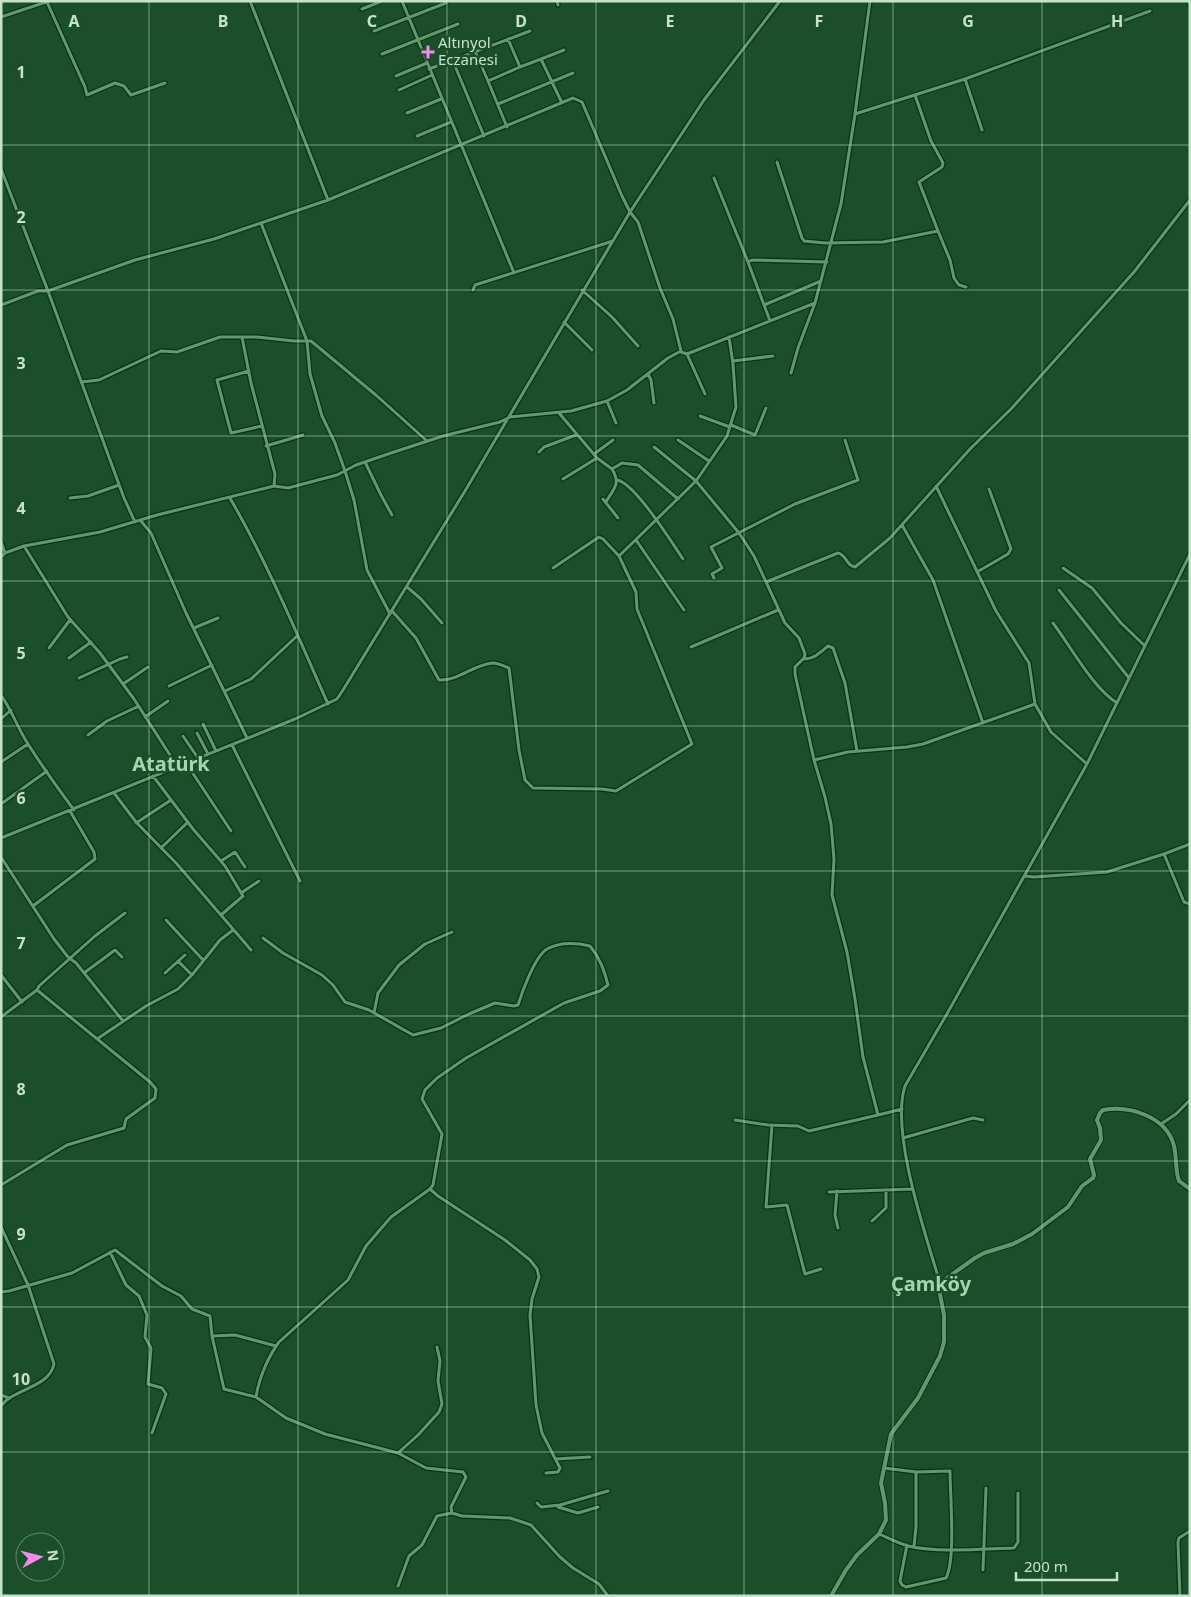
<svg xmlns="http://www.w3.org/2000/svg" width="1191" height="1597" font-family="'Noto Sans',sans-serif">
  <style>
    .lines { fill: none; stroke-linecap: round; stroke-linejoin: round }
    .minor-casing { stroke: #0a3216; stroke-width: 5.5 }
    .tertiary-casing { stroke: #0a3216; stroke-width: 6 }
    .minor { stroke: #63976d; stroke-width: 3 }
    .tertiary { stroke: #63976d; stroke-width: 4 }
    .grid { fill: none; stroke: #c7e2cc; stroke-width: 1; stroke-opacity: 0.55 }
    .poi-dot { fill: #f589ee; stroke: #1b4f29; stroke-width: 2 }
    .labels { text-anchor: middle; stroke-width: 5; stroke-linejoin: round; paint-order: stroke }
    .poi-label { font-size: 15px; fill: #c7e2cc; stroke: #1b4f29; text-anchor: start }
    .district-label { font-size: 20px; font-weight: bold; fill: #a1d7ab; stroke: #1b4f29 }
    .grid-label { font-size: 16px; text-anchor: middle; font-weight: bold; fill: #c7e2cc; stroke: #1b4f29; stroke-width: 5; stroke-linejoin: round; paint-order: stroke }
  </style>
  <rect width="100%" height="100%" fill="#1b4f29"/>
  <g class="lines">
    <defs>
      <path id="minor" d="M250,1l78,199
        M402,1l112,272
        M557,1l1,4
        M1188,1l2,3
        M47,2l38,85 2,8 28,-12 9,3 7,9 34,-12
        M362,9l20,-8
        M1,17l48,-16
        M374,31l72,-28
        M475,51l13,30 32,-14 -12,-28
        M382,54l76,-30
        M541,59l23,-9
        M453,61l31,75
        M520,67l21,-8 21,44
        M429,69l101,-38
        M396,76l31,-13
        M965,79l185,-68
        M488,81l19,46
        M399,90l33,-15
        M498,104l75,-31
        M407,113l34,-14
        M855,114l110,-35 17,51
        M417,136l34,-14
        M777,162l25,76 2,3 21,2 58,-1 55,-11 -19,-49 23,-15 1,-4 -12,-22 -16,-46
        M1,169l47,122 76,207 11,24
        M714,178l34,84
        M261,223l46,118 3,33 12,42 13,27 10,28 9,29 13,70 23,44
        M938,231l12,29 4,18 5,7 7,2
        M473,290l2,-5 138,-44
        M582,290l30,27 26,29
        M1,305l37,-14h10l87,-31 79,-21 114,-39 245,-102 9,4 40,94 8,16 8,10 22,66 13,31 8,32 -13,7 -41,32 -20,11 -36,10 -61,6 -10,5 -57,14 -52,17 -35,12 -19,10 -49,13 -14,-2 -117,29 -57,17 -76,14 -19,7 -4,4
        M764,305l57,-24
        M770,321l-22,-59 4,-2 75,2
        M564,322l28,28
        M242,337l9,46 24,91 -1,12
        M681,352l6,2 128,-51 26,-99 14,-90 15,-113
        M687,354l18,40
        M733,361l40,-5
        M249,371l-32,9 14,53 31,-7
        M791,373l7,-25 17,-45
        M648,374l3,6 3,23
        M81,382l18,-2 62,-29 16,1 43,-15h37l37,4h17l66,55 50,45
        M607,401l9,22
        M559,413l38,45 15,11 10,-6 16,2 40,34
        M700,416l30,11
        M731,425l24,10 11,-27
        M678,440l31,21
        M266,446l37,-11
        M654,447l42,34 43,52 15,23 31,67 14,15 6,16 -1,4 -9,9v7l19,86 11,37 6,27 3,35 -2,36 15,57 8,47 8,58 15,58 24,-6
        M539,452l5,-5 32,-12
        M594,454l19,-14
        M365,462l16,33 11,20
        M563,479l34,-21
        M617,480c18,3 55,63 66,79
        M936,486l60,125 33,52 6,41
        M70,498l18,-2 31,-11
        M230,498c38,66 67,136 98,206
        M603,499l15,19
        M606,502c8,-14 15,-18 6,-33
        M140,520l11,13 35,80 61,125
        M902,525l31,55 50,143
        M636,540l48,70
        M1,542l4,11
        M24,546l44,71 32,36 34,46 43,67
        M553,568l46,-31 4,2 16,17
        M1063,568l29,20 29,35 24,23
        M977,572l31,-18 3,-5 -22,-60
        M714,578l-2,-4 10,-6 -11,-21 84,-43 63,-24 -13,-40
        M766,582l72,-29c8,1 8,13 17,14l35,-29 80,-89 41,-40 123,-137 56,-72
        M407,587l14,12 21,24
        M1059,590l70,88
        M392,611l24,27 23,42c20,1 35,-16 54,-17 5,0 11,3 16,5l10,82 6,30 8,8 69,1 14,2 76,-47 -55,-135 -1,-17 -17,-36 77,-75 31,-45 9,-29 -3,-43 -4,-27
        M1053,623c18,24 40,65 64,80
        M194,628l24,-10
        M691,647l87,-37
        M49,648l21,-28
        M69,658l22,-16
        M804,659c10,0 17,-7 24,-13l5,2 12,35 12,68
        M79,678l41,-19 7,-2
        M123,684l25,-17
        M169,686l43,-21
        M225,691l26,-12 46,-43
        M1,695c10,14 15,29 24,44 15,25 32,48 49,71
        M145,717l23,-16
        M1,719l10,-9
        M203,724l13,27
        M197,733l11,21
        M88,735l19,-14 32,-15
        M183,736l15,22
        M232,745l68,136
        M814,760l34,-8 59,-5 16,-3 112,-40 16,28 36,32
        M1,762l27,-18
        M186,763l45,68
        M153,776l40,53 32,37 18,30 -22,19
        M114,793l22,29 41,42 74,86
        M1,804l46,-33
        M136,823l35,-23
        M1,838l294,-119 42,-20 6,-9 122,-199 165,-279 74,-112 76,-99
        M161,848l27,-26
        M1164,854l26,-10
        M1,857l53,82 14,18 8,6 47,58
        M221,861l14,-9 10,15
        M1025,876l9,1 73,-5 57,-18 20,48 6,2
        M241,893l18,-12
        M33,906l62,-47 -1,-7 -24,-41
        M166,920l37,40
        M263,938l20,15 39,22 11,10 12,17 24,8 44,25 28,-7 28,-14 26,-11 19,3 4,-1c4,-13 17,-49 29,-56 13,-7 30,-6 43,-3 10,12 14,24 18,39l-8,6 -36,12 -98,55 -29,20 -12,12 -3,9 20,35 -9,51 -3,4 -39,28 -25,29 -18,34 -69,62c-11,15 -20,36 -23,55l30,21 39,16 73,19 20,-18 21,-23 3,-8 -4,-23 2,-20 -3,-14
        M178,961l14,14
        M84,973l31,-23 7,7
        M165,973l20,-18
        M1,975l21,27
        M37,990l2,-4 56,-50 30,-23
        M374,1013l4,-20 21,-28 26,-21 27,-12
        M1,1017l36,-27 113,92 6,7 -1,9 -29,21 -2,9 -57,17 -66,40
        M97,1039l49,-33 32,-17 14,-14 28,-35 13,-10
        M735,1120l33,5 30,1 11,5 69,-16
        M1161,1124l15,-10 14,-14
        M772,1125l-6,82 21,-2 18,69 16,-5
        M903,1138l70,-20 10,2
        M430,1189l8,7 67,44 25,20 7,9 2,8 -7,22 -2,16 6,90 6,28 18,35 -2,4 -12,1
        M837,1191l-2,24 3,13
        M829,1192l84,-3
        M872,1221l14,-13v-18
        M1,1227l27,58 26,79c-5,24 -40,24 -53,42
        M110,1252l16,33 13,11 8,19 -2,22 6,11 -3,36 14,4 4,6 -14,39
        M940,1283c-14,-47 -50,-151 -35,-197l43,-74 139,-248 103,-210
        M1,1292l8,-1 63,-18 43,-23 47,36 19,10 11,13 18,7 2,20 23,-1 41,11
        M212,1336l12,53 32,8
        M1,1395l8,3
        M398,1453l28,15 37,4 3,5 -15,30 1,6 10,3 48,2 21,7 29,32 13,11 26,16 9,12
        M555,1459l35,-2
        M884,1468l32,4 34,-1c0,24 6,88 -4,107l-40,9 -4,-2 -2,-4 7,-36
        M537,1503l4,4 19,-2 48,-14
        M558,1507l20,6 20,-6
        M879,1534c9,4 19,9 29,12 32,7 73,3 106,2l4,-6v-49
        M914,1546l2,-19v-55
        M983,1570l3,-82
        M398,1586l11,-30 13,-11 15,-29 15,-3
        M1180,1596l-2,-54 1,-4 11,-7"/>
      <path id="tertiary" d="M831,1596l15,-26 11,-15 22,-21 7,-14 -1,-17 -4,-20 10,-49 27,-36 22,-42 4,-14v-27l-5,-26 1,-6 35,-25 9,-5 29,-9 19,-10 36,-27 14,-21 11,-8 1,-3 -4,-16 11,-19 -1,-12 -3,-8 3,-7 3,-3c27,-5 64,7 71,36 3,12 1,24 5,35l11,8"/>
    </defs>
    <use href="#minor" class="minor-casing"/>
    <use href="#tertiary" class="tertiary-casing"/>
    <use href="#minor" class="minor"/>
    <use href="#tertiary" class="tertiary"/>
  </g>
  <path class="grid" d="M149,1v1595M298,1v1595M447,1v1595M596,1v1595M744,1v1595M893,1v1595M1042,1v1595M1,145h1189M1,290h1189M1,436h1189M1,581h1189M1,726h1189M1,871h1189M1,1016h1189M1,1161h1189M1,1307h1189M1,1452h1189"/>
  <path class="poi-dot" d="M425.5 44.5h5v5h5v5h-5v5h-5v-5h-5v-5h5z"/>
  <g class="labels">
    <g class="poi-label">
      <text x="438" y="48">Altınyol<tspan x="438" dy="17">Eczanesi</tspan></text>
    </g>
    <g class="district-label">
      <text x="171" y="771">Atatürk</text>
      <text x="931" y="1291">Çamköy</text>
    </g>
  </g>
  <g class="grid-label">
    <text x="74" y="27">A</text>
    <text x="223" y="27">B</text>
    <text x="372" y="27">C</text>
    <text x="521" y="27">D</text>
    <text x="670" y="27">E</text>
    <text x="819" y="27">F</text>
    <text x="968" y="27">G</text>
    <text x="1117" y="27">H</text>
    <text x="21" y="78">1</text>
    <text x="21" y="223">2</text>
    <text x="21" y="369">3</text>
    <text x="21" y="514">4</text>
    <text x="21" y="659">5</text>
    <text x="21" y="804">6</text>
    <text x="21" y="949">7</text>
    <text x="21" y="1095">8</text>
    <text x="21" y="1240">9</text>
    <text x="21" y="1385">10</text>
  </g>
  <rect width="1191" height="1597" fill="none" stroke="#c7e2cc" stroke-width="5"/>
  <g transform="translate(40 1557) rotate(83)"><circle r="24" fill="#1b4f29" stroke="#608a6a"/>
  <path d="M0-4L9 19L0 12L-9 19Z" fill="#f589ee"/>
  <text y="-8" font-size="14" font-weight="bold" text-anchor="middle" fill="#c7e2cc">N</text>
  </g>
  <path d="M1016 1572v8h101v-8" fill="none" stroke="#c7e2cc" stroke-width="2.5"/>
  <text x="1024" y="1572" font-size="15" fill="#c7e2cc" stroke="#1b4f29" stroke-width="4" paint-order="stroke">200 m</text>
</svg>
